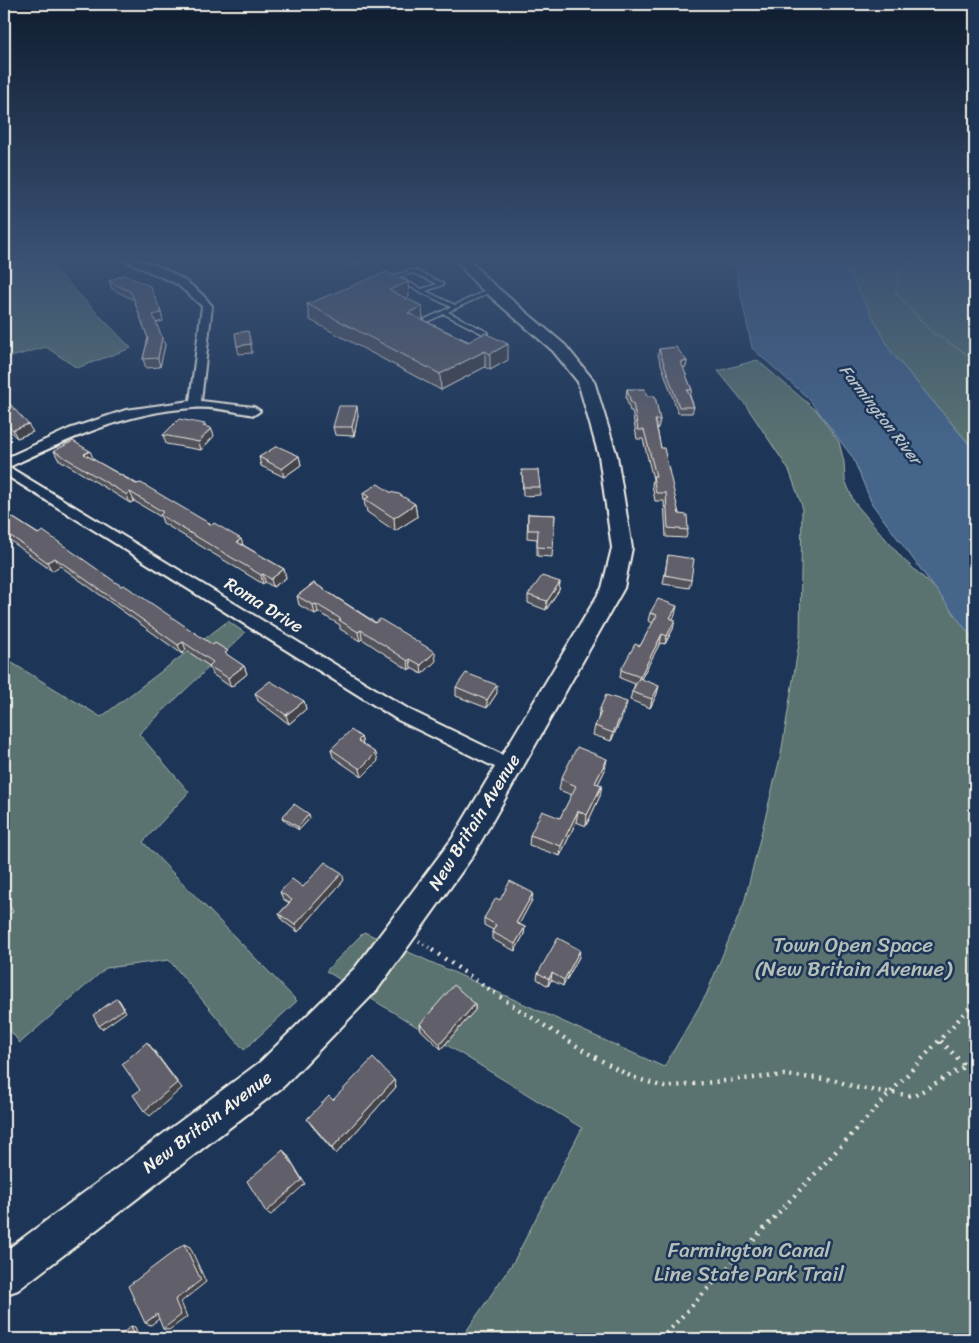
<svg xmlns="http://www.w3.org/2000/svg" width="979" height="1343" font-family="Sriracha,sans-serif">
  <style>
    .green { fill: #5a736f; stroke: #a7b2ac }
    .water { fill: #44658a; stroke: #8a9db0 }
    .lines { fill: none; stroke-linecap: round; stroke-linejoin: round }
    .lane-casing { stroke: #f4f1e8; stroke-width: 3 }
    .street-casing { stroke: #f4f1e8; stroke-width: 4 }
    .secondary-casing { stroke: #f4f1e8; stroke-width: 4 }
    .path-far2 { stroke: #f4f1e8; stroke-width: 2; stroke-dasharray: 0.5 2.5; stroke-linecap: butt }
    .path-far1 { stroke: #f4f1e8; stroke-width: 4; stroke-dasharray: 1 4.5; stroke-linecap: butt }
    .path { stroke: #f4f1e8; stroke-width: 4.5; stroke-dasharray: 2 5.5; stroke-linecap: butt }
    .lane { fill: #1d3557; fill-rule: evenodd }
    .street { fill: #1d3557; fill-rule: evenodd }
    .secondary { fill: #1d3557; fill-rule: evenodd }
    .wall { fill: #53525b; stroke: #f4f1e8 }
    .shaded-wall { fill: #43424a; stroke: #f4f1e8 }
    .building { fill: #605f6a; stroke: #f4f1e8 }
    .labels { text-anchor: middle; stroke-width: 5; stroke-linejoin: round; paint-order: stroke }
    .far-water-label { font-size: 16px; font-style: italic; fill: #b6c0c7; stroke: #1d3557 }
    .street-label { font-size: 18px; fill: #f4f1e8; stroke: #1d3557 }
    .near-park-label { font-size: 21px; fill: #b6bfb8; stroke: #1d3557 }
  </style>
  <rect width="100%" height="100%" fill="#1d3557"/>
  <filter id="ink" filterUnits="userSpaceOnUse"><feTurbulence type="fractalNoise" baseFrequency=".02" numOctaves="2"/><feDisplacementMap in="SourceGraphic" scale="10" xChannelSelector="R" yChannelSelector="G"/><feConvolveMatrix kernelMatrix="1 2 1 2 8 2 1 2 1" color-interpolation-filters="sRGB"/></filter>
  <g filter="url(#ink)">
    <path class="green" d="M4,258h40l87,90 -54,20 -31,-21 -42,12z
      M841,258h134v193l-83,-98z
      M757,360l60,51 22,31 5,20 1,18 9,22 49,57 66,60 6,14v706h-514l53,-78 68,-133 -256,-157 38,-39 300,135 42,-72 38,-92 37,-149 19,-117 2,-131 -13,-36 -44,-66 -27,-33z
      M228,621l17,12 -106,101 50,58 -46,50 154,159 -53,49 -75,-90 -63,8 -86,75 -16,-20v-365l97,59z"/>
    <path class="water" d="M733,258h108l51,95 83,98v191l-103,-138 -19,-46 -44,-59 -57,-51z"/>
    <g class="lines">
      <defs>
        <path id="lane" d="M411,270h4l28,13v2l-17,6 29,14 34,-16h4v2l-45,21 40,20v9l-7,1v-2l2,-1v-5l-39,-20 -15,7h-4v-2l26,-12 -61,-30zM413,273l24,11 -15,5 -24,-12z"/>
        <path id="street" d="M119,258c31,-1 75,23 93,48l-11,95 53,6 6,4 -6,4c-19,-3 -41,-9 -61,-7 -67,4 -124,31 -184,59l401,243 105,51 3,5 -3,5 -6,2 -6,-2 -105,-51 -394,-246v-15l65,-30 57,-19 64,-9 12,-95 -25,-22z"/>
        <path id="secondary" d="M454,258h14l19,21 78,66 29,36 23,75 15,92 -8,40 -152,269 -95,133 -93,96 -266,204 -14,5v-43l256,-190 95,-94 97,-129 150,-251 10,-40 -13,-92 -21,-74 -25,-31 -76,-66z"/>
      </defs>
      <use href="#lane" class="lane-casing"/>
      <use href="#street" class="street-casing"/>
      <use href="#secondary" class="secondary-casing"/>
      <path class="path-far2" d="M910,258l-4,10 -7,6 -3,19 36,39 43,27
        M4,271l20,-13"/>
      <path class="path-far1" d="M419,941l15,10"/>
      <path class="path" d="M432,950l86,59 73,46 41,22 32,10 120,-12 50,5 24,8 56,8 51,-30
        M941,1041l24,25 10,-6
        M661,1339l314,-337"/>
      <use href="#lane" class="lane"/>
      <use href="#street" class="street"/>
      <use href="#secondary" class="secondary"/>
    </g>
    <path class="wall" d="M341,258h37l-28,7z
      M124,275l36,34 3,12 -7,2 9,22 -5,22 -14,1 -3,-9 5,-21 -14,-38 -22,-11 -3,-8z
      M408,282l1,15 -2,2 15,7 1,14 85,40 -18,10 -5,-3 -44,23 -131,-70 -3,-16z
      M659,349l28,12 -1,6 -3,1 9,22 -2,6 4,11 -2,6h-14l-20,-58z
      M627,389l20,7 13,24 -2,8h-1l4,20 18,66 9,16 -2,8 -20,-1 -2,-36h-9l-3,-16 1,-6 -10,-40h-6l-5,-28h-2l-4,-14z
      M4,396l10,13 19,23 -16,6 -13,-12z
      M358,415l-4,21 -19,-1 -2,-8z
      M206,427l5,1 3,8 -13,14 -35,-6 -3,-9z
      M54,451l40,9 118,65 29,14 2,6 41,24 2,9 -13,9 -8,-5 -2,2 -100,-61 -2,-6 -27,-16 -4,2 -72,-44z
      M299,456l2,9 -17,12 -23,-11 -2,-9z
      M522,470l18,17v8l-17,1z
      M390,492l25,12 2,13 -22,14 -28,-19 -1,-5 -1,-1 -2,-13z
      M4,512l117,74 123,80 3,8 -16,13 -19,-13 -3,-8 -23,-16 -4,4 -122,-88 -8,5 -48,-35z
      M528,514l27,1 -3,42 -15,-1v-17l-10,-1z
      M668,555l23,25 -2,8 -26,-4z
      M560,582l-1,8 -13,20 -18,-7v-8z
      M314,583l122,78 -14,13 -11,-6 -2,2 -47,-31 -2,2 -20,-12v-4l-22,-13 -3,2 -16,-9 -2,-9z
      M650,613l25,2 -3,4 1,10 -8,15 -5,-1 -19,36 16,15 -7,14 -20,-8 2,-8 3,-8 -15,-6 1,-8 19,-24 13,-23 -5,-2z
      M456,687l41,6 -10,15 -31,-12z
      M255,693l49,8 2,8 -17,15 -31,-23z
      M599,711h26l-14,30 -18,-6 2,-9 3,-6z
      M361,737l2,7 15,17 -16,16 -29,-20 -2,-8z
      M605,770l-7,14 2,12 -14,30 -10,-4 -16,34 -31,-11 1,-10 30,-17 12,-23 -13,-5 2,-11z
      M282,817l28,1 -11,12 -16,-10z
      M344,880l-46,52 -15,-11 -4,-7 10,-11 -6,-4 -3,-7 23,-5z
      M500,900h32l-13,24 6,3 -1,7 -9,17 -23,-12v-7l1,-2 -9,-5v-7z
      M579,957l-16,29 -12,-6 -3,6 -11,-7 1,-6z
      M475,1004v6l-34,39 -20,-19 -1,-6z
      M394,1080l2,7 -60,67 -24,-28 -5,-7 26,-19z"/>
    <path class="shaded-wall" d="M349,258h29l-28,7z
      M408,282l1,15 -18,9 -2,-16z
      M422,306l1,16 -15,-9z
      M160,309l3,12 -8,2 -2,-8z
      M162,337l3,8 -5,22 -2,-9z
      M251,344l1,9 -13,1 -2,-8z
      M508,344v16l-18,10v-16z
      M485,351v16l-44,23 -1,-16z
      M687,361l-1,6 -6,1 1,-6z
      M357,406l1,9 -4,21 -2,-9z
      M28,424l5,8 -16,6 -4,-8z
      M205,424l3,8 3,-4 3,8 -13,14 -2,-8 4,-16z
      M90,451l4,9 -10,-6z
      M299,456l2,9 -17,12 -2,-8z
      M130,492l4,9 -4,2 -3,-8z
      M415,504l2,13 -22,14 -1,-13z
      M241,539l3,9 -7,-6z
      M55,558l5,8 -8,5 -5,-9z
      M284,569l2,9 -13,9 -2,-8z
      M263,574l2,8 -2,2 -2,-9z
      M560,582l-1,8 -13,20 1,-9z
      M316,604l2,8 -3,2 -2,-9z
      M677,606l-2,9 -7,12 2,-9z
      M675,620l-2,9 -8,15 2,-8z
      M361,630l1,9 -2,2 -2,-9z
      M662,634l-2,9 -22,42 2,-8z
      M183,642l3,8 -4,4 -4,-9z
      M435,652l1,9 -14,13 -1,-9z
      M410,659l1,9 -2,2 -1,-9z
      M244,666l3,8 -16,13 -3,-9z
      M497,685v8l-10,15v-8z
      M659,686l-2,8 -7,14 2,-9z
      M304,701l2,8 -17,15 -3,-9z
      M627,702l-2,9 -14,30 2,-8z
      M361,737l2,8 -5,-4z
      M376,753l2,8 -16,16 -2,-8z
      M607,759l-2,11 -12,24 2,-11z
      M602,785l-2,11 -14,30 1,-11z
      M578,811l-2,11 -16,34 1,-10z
      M309,814l1,4 -11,12 -1,-3z
      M342,873l2,7 -46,52 -3,-7z
      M533,893l-1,7 -16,30v-7z
      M4,896l9,16 -9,6z
      M525,927l-1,7 -9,17v-7z
      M580,950l-1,7 -16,29 1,-6z
      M552,973l-1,7 -3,6 1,-7z
      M117,998l3,3 6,11 -24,17 -3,-3z
      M475,1004v6l-34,39 -1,-5z
      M147,1042l5,6 30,40 -32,28 -6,-5z
      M394,1080l2,7 -60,67 -4,-6z
      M283,1150l4,4 18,30 -34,31 -5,-3z
      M184,1244l6,3 16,35 -25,20 6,15 -18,13 -6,-1 12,-29z
      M157,1314l7,1 -13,10 -6,-2z
      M131,1326l4,1 5,12h-4z
      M54,1334l13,1 1,4h-12z"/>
    <path class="building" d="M386,272l22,10 -19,8 33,16 -14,7 60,29 17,-9 23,11 -18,10 -5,-3 -45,23 -133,-70z
      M124,275l26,11 10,23 1,4 -8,2 9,22 -4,21 -15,1 5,-21 -17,-46 -22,-11z
      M248,331l3,13 -14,2 -2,-13z
      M676,347l11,14 -6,1 11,28h-5l7,17h-15l-20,-58z
      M627,389h18l2,7h8l5,24h-5l6,28h3l2,9 13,57 8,1 1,15 -20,-2 -2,-35h-10l-3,-17h3l-12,-46h-6l-5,-27h-2z
      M4,396l6,5 -2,1 20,22 -15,6 -9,-8z
      M339,406h18l-5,21h-19z
      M179,419l26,5 -2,2 8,2 -12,14 -36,-7z
      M73,441l17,10 -6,3 52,30 5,-1 71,42 2,-2 27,16 -4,3 47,27 -13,10 -8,-5 -2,1 -101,-60 3,-3 -33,-20 -3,3 -73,-44z
      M277,446l22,10 -17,13 -23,-12z
      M522,470h16l2,17h-17z
      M378,484l12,8 9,2 16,10 -21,14 -29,-19 4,-2 -6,-4z
      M4,512l34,22 5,-3 78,55 3,-1 89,60 2,-2 13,8 -3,2 19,13 -16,12 -19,-12 4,-4 -30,-20 -5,3 -123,-87 -8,4 -43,-31z
      M528,514l27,1 -2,33 -16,-1 1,-17h-10z
      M668,555l26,4 -3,21 -26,-5z
      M542,576l18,6 -13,19 -19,-6z
      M314,583l61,40 5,-4 55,33 -14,13 -11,-6 -2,2 -47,-31 -3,2 -19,-12 2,-1 -25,-15 -3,1 -16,-9z
      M658,599l19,7 -7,12 5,2 -8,16 -5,-2 -22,43 -19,-7 14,-26 5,2 17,-31 -7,-2z
      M466,673l31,12 -10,15 -31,-13z
      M639,678l20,8 -7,13 -20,-7z
      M270,681l34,20 -18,14 -31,-22z
      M606,695l21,7 -14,31 -18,-7 6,-14 -2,-1z
      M351,730l10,7 -3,4 18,12 -16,16 -29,-20z
      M577,747l30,12 -12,24 7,2 -15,30 -9,-4 -17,35 -31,-11 12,-24 18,7 16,-32 -15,-7z
      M294,804l15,10 -11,13 -16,-10z
      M325,862l17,11 -47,52 -16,-11 13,-14 -12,-8 12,-13 11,8z
      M510,881l23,12 -17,30 9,4 -10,17 -23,-12 4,-7 -12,-7 12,-20 4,2z
      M558,938l22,12 -16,30 -12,-7 -3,6 -11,-6z
      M454,985l21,19 -35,40 -20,-20z
      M117,998l7,11 -25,17 -6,-11z
      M147,1042l30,41 -33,28 -11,-16 7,-5 -18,-26z
      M373,1058l21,22 -62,68 -25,-29 22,-23 4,4z
      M283,1150l19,30 -36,32 -19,-31z
      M184,1244l17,36 -26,20 6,15 -18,14 -6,-15 -12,9 -17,-37z
      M131,1326l5,13h-20z
      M54,1334l2,5h-9z"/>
  </g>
  <linearGradient id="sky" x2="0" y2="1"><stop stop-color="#101d30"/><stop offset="0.58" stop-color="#3a5174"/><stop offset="1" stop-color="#3a5174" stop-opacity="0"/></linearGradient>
  <rect width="979" height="446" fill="url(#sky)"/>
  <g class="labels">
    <g class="far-water-label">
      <text transform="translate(881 414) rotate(52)" y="6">Farmington River</text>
    </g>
    <g class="street-label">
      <text transform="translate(264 605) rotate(32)" y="6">Roma Drive</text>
      <text transform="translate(474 822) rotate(-58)" y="6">New Britain Avenue</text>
      <text transform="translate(207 1122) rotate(-37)" y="6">New Britain Avenue</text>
    </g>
    <g class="near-park-label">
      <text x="853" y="952">Town Open Space<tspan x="853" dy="24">(New Britain Avenue)</tspan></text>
      <text x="749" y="1257">Farmington Canal<tspan x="749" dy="24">Line State Park Trail</tspan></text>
    </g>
  </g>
  <rect width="979" height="1343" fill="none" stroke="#1d3557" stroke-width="20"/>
  <rect x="10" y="10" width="959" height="1323" fill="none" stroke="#f4f1e8" stroke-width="2" filter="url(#ink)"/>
</svg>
